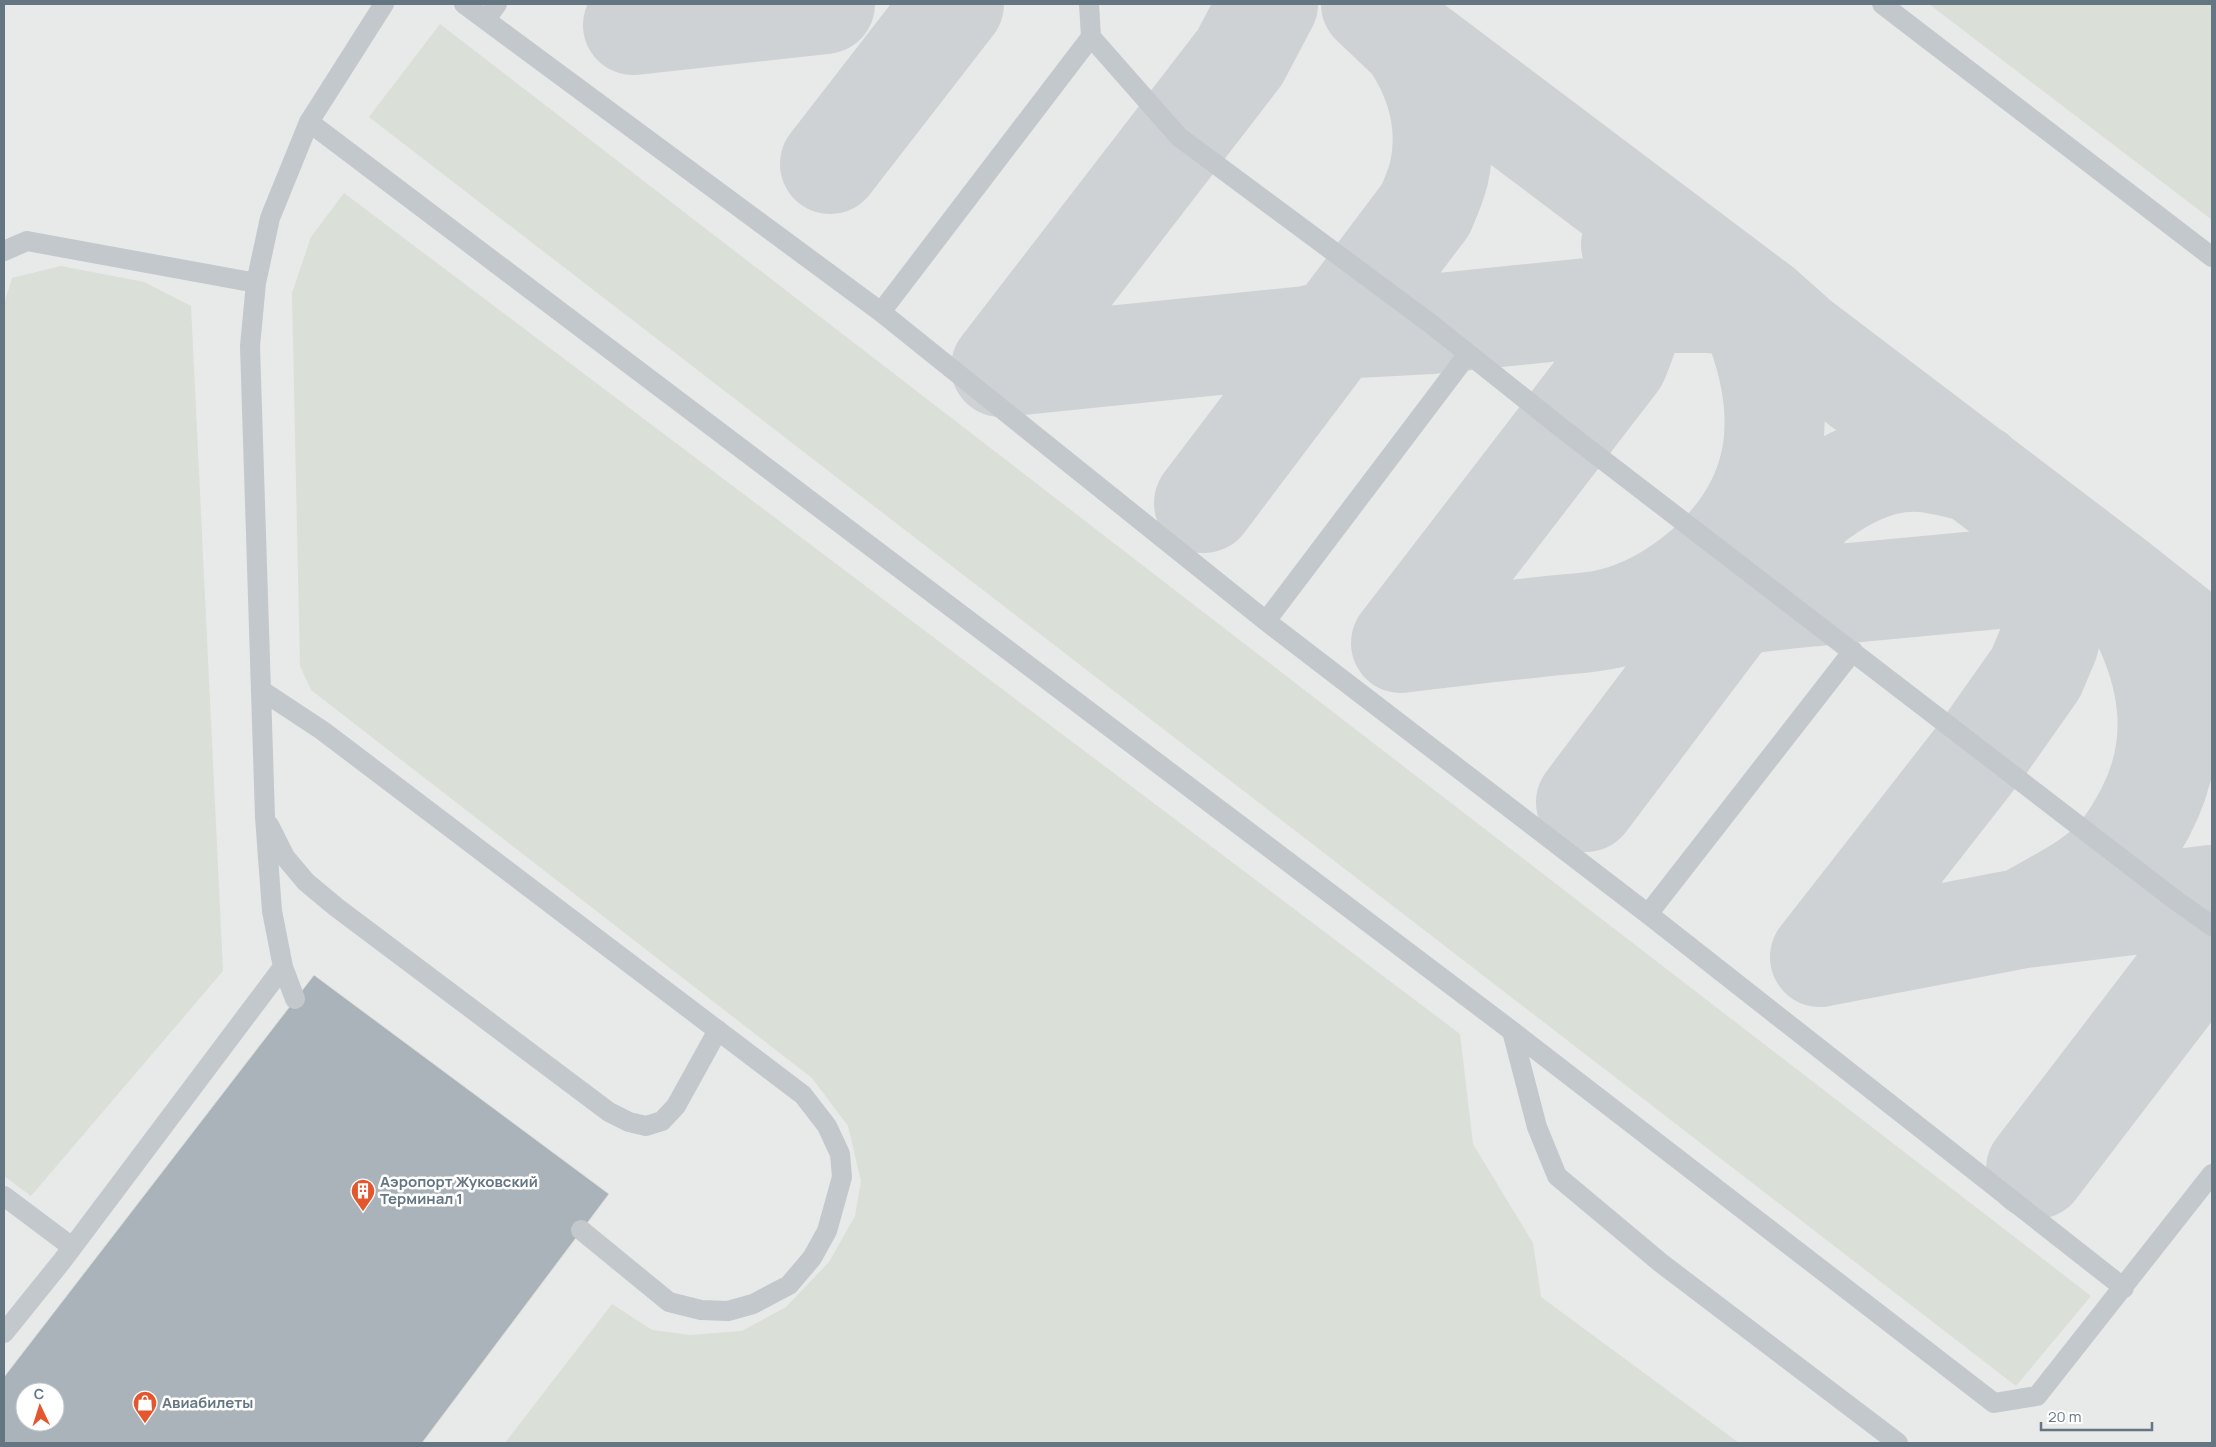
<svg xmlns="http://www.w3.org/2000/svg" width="2216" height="1447" font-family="Manrope,sans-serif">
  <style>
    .built { fill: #e8e9e9; fill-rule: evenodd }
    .green { fill: #dadfd7 }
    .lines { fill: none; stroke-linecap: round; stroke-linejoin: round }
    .taxiway { stroke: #ced2d4; stroke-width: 100 }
    .building { fill: #aab3b9; stroke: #dcdcda; fill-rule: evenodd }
    .lane { stroke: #c3c8cc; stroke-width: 20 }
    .labels { text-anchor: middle; stroke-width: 5; stroke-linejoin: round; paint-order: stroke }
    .poi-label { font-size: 15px; font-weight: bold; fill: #657683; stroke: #fff; text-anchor: start }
  </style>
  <rect width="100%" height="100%" fill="#fafaf8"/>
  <path class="built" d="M4,4h2208v1439h-2208zM25,1392h30v30h-30z"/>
  <path class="green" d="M1929,4h283v216z
    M440,24l1651,1272 -75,90 -1647,-1269z
    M344,193l1116,841 13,110 60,99 8,54 198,146h-1234l107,-139 40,26 38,5 52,-4 44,-24 43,-45 26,-46 6,-35 -13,-55 -36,-48 -501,-388 -11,-24 -8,-373 19,-56z
    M61,266l83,16 47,24 32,665 -192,225 -27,-20v-872l8,-26z"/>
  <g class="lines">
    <path class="taxiway" d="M1371,4l40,38 353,266 36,32 321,244 91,72
      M633,25l192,-21
      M830,164l124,-160
      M1001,367l306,-31 29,-7 95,-5 206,-21h72l55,5
      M1001,367l239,-310 28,-53
      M1204,503l222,-294c4,-11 10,-23 13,-36 10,-46 -2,-92 -28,-131
      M1693,610l93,-11 265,-25c21,-1 48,-4 66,7
      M1401,643c46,-6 92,-11 139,-16 22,-3 46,-3 68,-8 36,-8 68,-27 96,-51 80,-70 86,-155 48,-250
      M1401,643l217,-282c17,-40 25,-73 13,-116
      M1586,802l224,-297c31,-24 69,-46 110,-43 18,1 38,7 56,11
      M2024,918c32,-19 70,-35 94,-64 11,-12 19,-26 27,-41 36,-68 26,-136 -9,-203 -5,-9 -14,-18 -21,-27
      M1820,957l161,-206 55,-78 13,-31 4,-23 -2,-45 -13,-36 -21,-33
      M1820,957l204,-39 188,-23
      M2036,1169l176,-230"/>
  </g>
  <path class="building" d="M314,975l295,219 -187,249h-418v-66zM25,1392h30v30h-30z"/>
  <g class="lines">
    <path class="lane" d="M464,4l417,308 385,309 382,293 476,374
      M1089,4l2,33 88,100 252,187 133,106 610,469 38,27
      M1882,4l330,253
      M486,19l11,-15
      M309,122l1203,909 482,372 43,-7 175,-222
      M4,251l23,-10 229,42 14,-65 39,-96 75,-118
      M256,283l-6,63 15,471 7,94 11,56 12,32
      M881,312l210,-275
      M1266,621l202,-267
      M261,690l62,41 480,364 24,31 13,28 2,23 -15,54 -15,27 -23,27 -36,19 -25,7 -27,-1 -32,-8 -88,-72
      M269,825l16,32 21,25 30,25 273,205 20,10 17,4 16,-5 14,-15 42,-76
      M1648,914l205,-263
      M1512,1031l25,96 20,49 104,87 237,180
      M4,1196l68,51
      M4,1333l58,-72 221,-294"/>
  </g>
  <defs>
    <symbol id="building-pin" viewBox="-11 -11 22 30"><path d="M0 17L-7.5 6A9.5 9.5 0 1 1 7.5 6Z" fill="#e4572e" stroke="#fff"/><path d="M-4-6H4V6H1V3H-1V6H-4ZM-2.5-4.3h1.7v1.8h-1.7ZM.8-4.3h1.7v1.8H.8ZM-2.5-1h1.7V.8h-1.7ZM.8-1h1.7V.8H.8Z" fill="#fff"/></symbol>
    <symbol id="shop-pin" viewBox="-11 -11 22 30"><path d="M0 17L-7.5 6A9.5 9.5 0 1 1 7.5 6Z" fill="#e4572e" stroke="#fff"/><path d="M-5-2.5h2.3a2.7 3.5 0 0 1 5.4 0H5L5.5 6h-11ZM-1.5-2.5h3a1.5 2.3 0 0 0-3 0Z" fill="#fff"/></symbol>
  </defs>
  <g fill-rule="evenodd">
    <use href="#building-pin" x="349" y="1177" width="28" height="38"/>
    <use href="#shop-pin" x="131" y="1389" width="28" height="38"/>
  </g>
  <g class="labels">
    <g class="poi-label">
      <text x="380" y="1187">Аэропорт Жуковский<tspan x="380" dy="17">Терминал 1</tspan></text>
      <text x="162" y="1408">Авиабилеты</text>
    </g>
  </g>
  <rect width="2216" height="1447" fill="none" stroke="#657683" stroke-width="10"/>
  <g transform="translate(40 1407) rotate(356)"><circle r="24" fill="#ffffff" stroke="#c1c8cd"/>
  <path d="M0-4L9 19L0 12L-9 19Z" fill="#e4572e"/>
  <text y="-8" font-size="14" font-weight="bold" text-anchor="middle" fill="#657683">С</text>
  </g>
  <path d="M2041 1422v8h111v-8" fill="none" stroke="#657683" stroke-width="2.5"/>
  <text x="2048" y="1422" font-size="15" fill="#657683" stroke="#ffffff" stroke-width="4" paint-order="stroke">20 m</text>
</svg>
